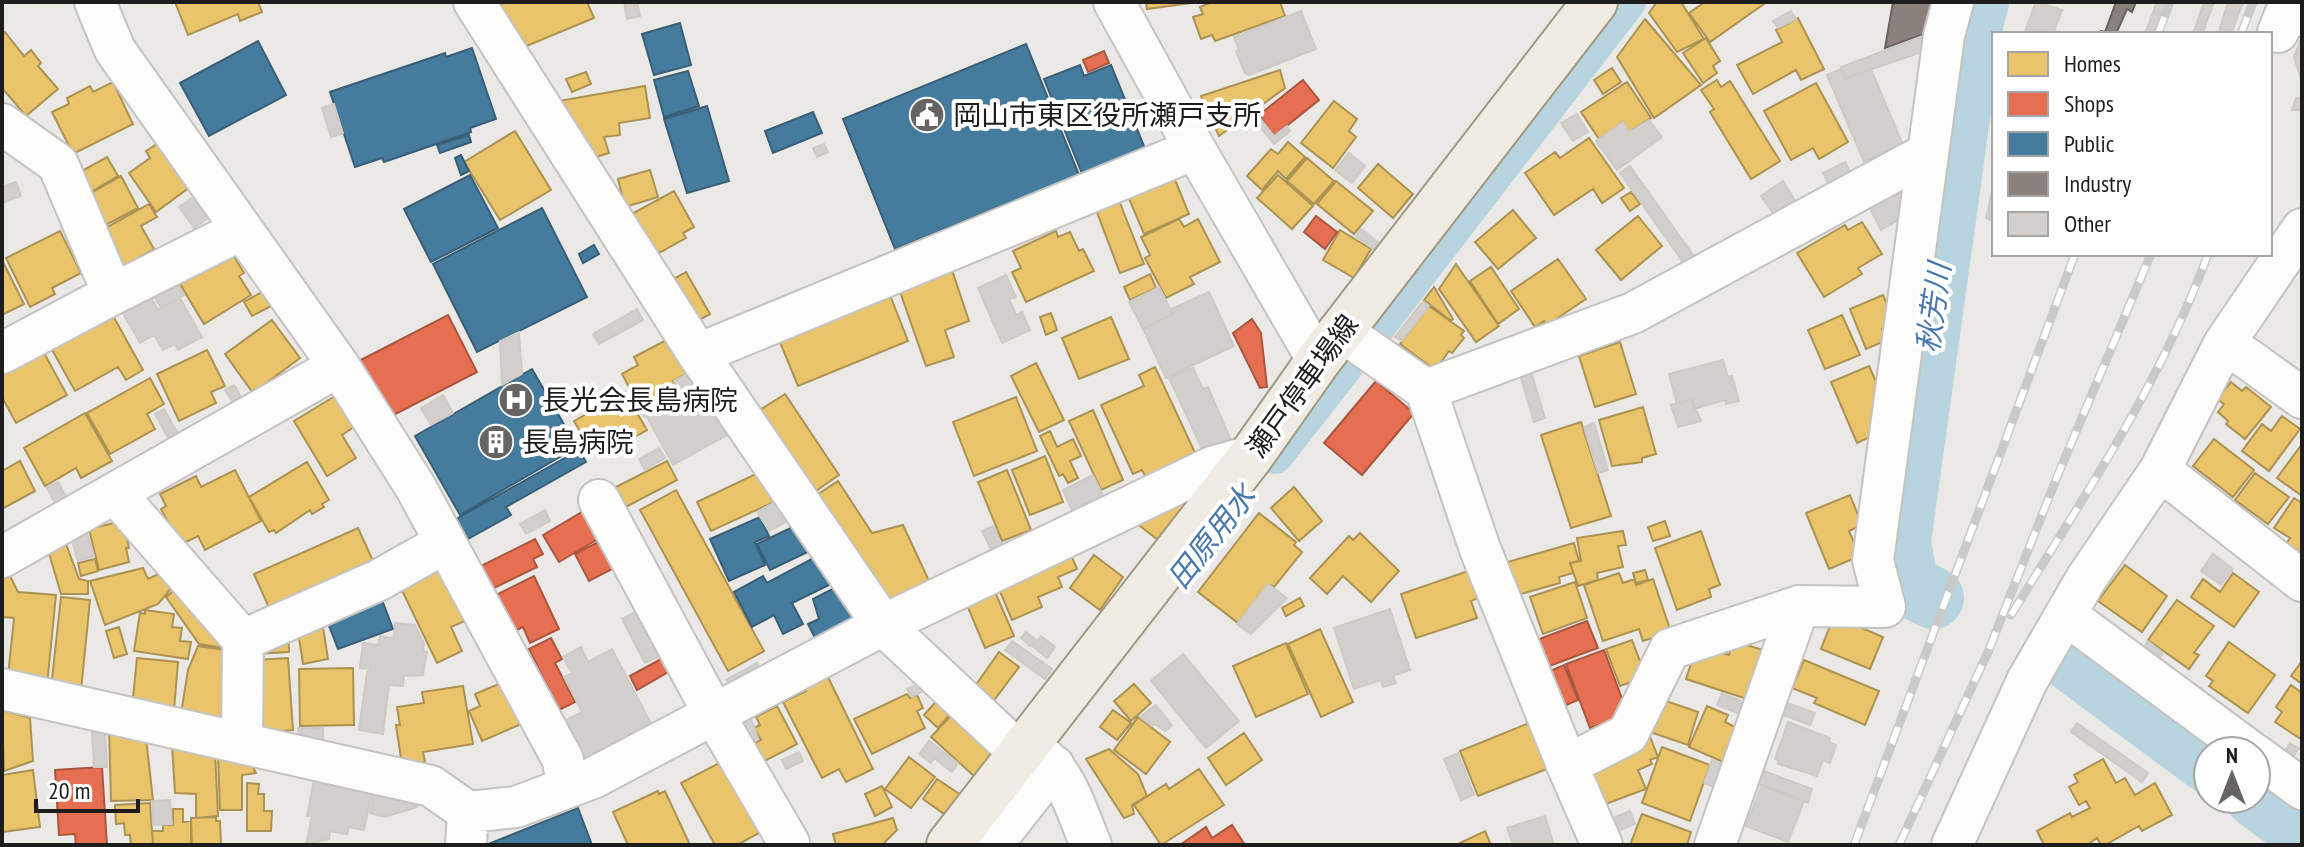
<svg xmlns="http://www.w3.org/2000/svg" width="2304" height="847" font-family="'PT Sans Narrow','Noto Sans JP',sans-serif">
  <style>
    .homes { fill: #e9c46a; stroke: #ac9253; stroke-width: 2 }
    .shops { fill: #e76f51; stroke: #aa5641; stroke-width: 2 }
    .public { fill: #457b9d; stroke: #395f77; stroke-width: 2 }
    .industry { fill: #8a817c; stroke: #696360; stroke-width: 2 }
    .lines { fill: none; stroke-linecap: round; stroke-linejoin: round }
    .canal { stroke: #b8d5df; stroke-width: 36 }
    .river { stroke: #b8d5df; stroke-width: 62 }
    .building { fill: #d2cfcc; stroke: #cecbc7; stroke-width: 2 }
    .minor-casing { stroke: #c4c3c1; stroke-width: 44 }
    .major-casing { stroke: #a19881; stroke-width: 48 }
    .minor { stroke: #fcfcfb; stroke-width: 40 }
    .major { stroke: #f0ece4; stroke-width: 44 }
    .rail-casing { stroke: #cacac9; stroke-width: 9 }
    .rail { stroke: #fff; stroke-width: 6; stroke-dasharray: 18; stroke-linecap: butt }
    .labels { text-anchor: middle; stroke-width: 8; stroke-linejoin: round; paint-order: stroke }
    .poi-label { font-size: 28px; fill: #1d1d1d; stroke: #fff; text-anchor: start }
    .street-label { font-size: 28px; fill: #1d1d1d; stroke: #fff }
    .water-label { font-size: 30px; font-style: italic; fill: #4978ac; stroke: #fff }
  </style>
  <rect width="100%" height="100%" fill="#ebe9e5"/>
  <path class="homes" d="M175,2h83l4,10 -22,9 -2,-7 -50,21z
    M506,2h81l7,16 -77,32 -19,-45z
    M1146,2h52l-51,7z
    M1212,2h68l5,14 -70,25 -3,-6 -11,4 -8,-22 10,-3 -3,-7z
    M1657,2h24l23,37 -27,13 -28,-39z
    M1705,2h58l1,2 -54,38 -21,-29z
    M1798,18l26,51 -23,11 -5,-10 -43,24 -16,-29 45,-23 -6,-12z
    M1645,19l56,66 -47,33 -37,-61z
    M5,32l19,24 7,-6 10,13 -3,3 20,23 -32,27 -24,-28v-53z
    M1706,38l14,23 -7,5 4,7 -14,10 -20,-30z
    M1612,68l9,14 -18,12 -9,-14z
    M1280,70l5,18 -66,48 -18,-40z
    M586,72l5,12 -19,8 -6,-13z
    M1717,80l4,7 9,-6 50,80 -29,18 -41,-67 4,-3 -13,-19z
    M113,82l20,42 -60,30 -21,-42 17,-8 -2,-6 23,-12 3,6z
    M1627,82l24,36 -22,14 -6,-10 -24,17 -18,-27z
    M1816,83l32,59 -29,17 -6,-11 -22,12 -27,-49z
    M645,86l5,32 -31,5 1,12 -16,2 5,16 -20,6 -30,-58z
    M1334,101l23,18 -8,12 7,6 -23,31 -32,-25z
    M515,131l36,59 -51,30 -36,-58z
    M1589,138l35,50 -22,15 -9,-14 -39,26 -29,-42 30,-21 5,6z
    M1288,142l17,15 -19,22 -8,-8 -16,19 -15,-14 24,-27 7,5z
    M157,144l37,40 -38,28 -27,-39 21,-15 -4,-7z
    M107,157l11,19 -34,20 -6,-23z
    M1307,158l27,23 -20,23 -27,-23z
    M1378,164l35,30 -20,24 -35,-30z
    M650,170l8,27 -33,10 -7,-28z
    M1171,170l18,44 -45,20 -19,-45z
    M1278,175l35,31 -21,23 -35,-31z
    M121,176l17,32 -36,19 -16,-31z
    M1336,181l37,30 -19,23 -37,-30z
    M674,191l20,36 -11,6 3,5 -36,20 -22,-42z
    M1631,192l9,12 -10,7 -9,-13z
    M1118,198l26,66 -24,9 -25,-66z
    M149,204l8,13 -16,9 13,23 -30,17 -20,-37z
    M1513,210l23,28 -38,31 -23,-27z
    M1638,216l24,30 -41,34 -25,-30z
    M1179,219l5,8 14,-8 22,43 -30,15 4,7 -28,14 -21,-40 5,-3 -9,-18z
    M1862,222l20,32 -24,14 4,6 -38,23 -27,-44 48,-28 3,5z
    M1340,230l31,19 -17,29 -31,-18z
    M60,231l21,42 -29,15 3,6 -25,13 -24,-49z
    M1056,231l2,6 12,-5 9,19 4,-2 11,22 -68,31 -14,-30 9,-4 -8,-17z
    M229,248l15,25 -5,3 12,19 -47,29 -27,-45z
    M1558,259l28,40 -39,26 -3,-4 -9,6 -24,-36z
    M4,264l20,40 -22,11v-50z
    M1456,264l43,62 -23,16 -37,-53z
    M951,267l18,54 -24,9 9,27 -28,9 -28,-80z
    M1491,267l28,42 -21,15 -28,-43z
    M686,272l24,42 -20,11 -24,-42z
    M1150,274l6,14 -26,12 -6,-13z
    M1434,287l19,32 -2,2 -27,-21z
    M269,288l8,15 -25,13 -8,-14z
    M888,290l20,51 -110,45 -21,-51z
    M1883,295l12,29 -13,5 5,11 -21,9 -16,-40z
    M1429,306l35,25 -3,4 3,3 -12,15 -3,-2 -14,19 -35,-26z
    M1051,313l6,17 -11,5 -6,-18z
    M112,314l31,56 -17,10 -8,-13 -43,24 -24,-43z
    M1842,315l18,40 -35,14 -17,-39z
    M1111,317l18,42 -50,20 -17,-41z
    M272,320l28,38 -47,35 -28,-39z
    M672,337l18,35 -17,9 4,7 -37,20 -18,-34 16,-9 -4,-8z
    M1620,342l16,52 -41,13 -16,-51z
    M207,350l18,36 -14,6 5,11 -37,18 -22,-47z
    M43,351l24,44 -51,28 -14,-26v-24z
    M1036,363l28,57 -25,12 -28,-56z
    M1869,366l17,38 -14,7 9,21 -24,11 -26,-61z
    M1155,367l42,90 -50,23 -5,-10 -9,4 -32,-69 43,-19 -5,-11z
    M150,378l14,26 -17,10 8,15 -45,25 -23,-41z
    M2231,382l11,9 4,-4 25,20 -26,32 -19,-15 2,-3 -10,-9 6,-8 -7,-5z
    M625,392l22,38 -16,9 -4,-6 -34,20 -19,-32z
    M785,394l54,81 -29,20 -55,-82z
    M335,396l19,31 -12,8 14,23 -29,18 -33,-55z
    M1016,397l21,54 -63,25 -21,-54z
    M1643,407l13,47 -14,4v4l-30,4 -13,-46z
    M1093,410l30,70 -22,10 -32,-69z
    M85,413l27,48 -31,17 -5,-10 -31,18 -21,-38z
    M2282,416l18,13 -31,42 -27,-20 20,-27 9,7z
    M1581,422l30,94 -40,12 -30,-93z
    M1050,431l7,16 16,-8 8,17 -11,5 8,17 -10,5 -5,-9 -4,2 -19,-40z
    M2214,439l40,31 -21,27 -40,-31z
    M2302,444v52l-25,-18z
    M1045,456l18,46 -33,13 -18,-45z
    M20,461l15,30 -33,18v-38z
    M667,461l10,19 -55,29 -10,-20z
    M307,462l22,38 -7,4 2,3 -12,7 -2,-4 -34,23 -2,-3 -5,2 -20,-35z
    M235,470l26,51 -56,29 -7,-14 -18,9 -19,-36 5,-3 -6,-12 36,-18 5,11z
    M1007,470l24,60 -29,11 -24,-59z
    M762,471l14,30 -65,30 -14,-29z
    M2255,473l34,24 -21,27 -33,-24z
    M838,481l34,52 31,-8 27,58 -46,23 -70,-109z
    M1206,484l-44,59 -26,-20z
    M1294,487l28,34 -23,20 -28,-33z
    M676,490l88,161 -36,20 -88,-161z
    M1850,495l12,30 -13,6 11,25 -31,13 -23,-56z
    M2294,498l8,5v54l-17,-12 5,-7 -16,-10z
    M1259,513l37,29 -2,3 8,7 -28,35 -6,-3 -30,39 -40,-31z
    M123,521l6,27h-3l3,14 -30,8 -10,-41z
    M1665,521l5,15 -17,5 -5,-14z
    M358,528l16,35 -104,47 -16,-36z
    M1623,531l3,14 -8,1 5,21 -26,6 1,7 -20,6 -8,-23 11,-2 -4,-23z
    M1701,531l19,54 -11,4 2,8 -34,13 -22,-62z
    M1360,533l39,38 -28,31 -28,-26 -16,18 -17,-16 39,-42 4,4z
    M65,541l14,38 9,2v13h-27l-13,-44z
    M1574,543l5,18 -9,2 3,10 -14,4 1,6 -57,16 -9,-33z
    M1069,550l8,19 -19,8 4,10 -24,10 4,10 -30,13 -16,-38z
    M1094,555l29,22 -23,33 -30,-22z
    M95,559l3,12 -17,5 -3,-13z
    M440,564l27,56 -16,7 11,24 -25,12 -38,-79z
    M2125,565l42,31 -25,36 -44,-31z
    M143,568l5,11 17,-8 10,13 -17,20 -53,21 -15,-44z
    M1471,570l9,27 -9,4 6,17 -61,20 -15,-44z
    M1645,570l3,10 -12,3 -3,-10z
    M8,572l10,20 38,3 -9,90 -39,-9 6,-58 -12,-1v-42z
    M1619,573l4,10 11,-4 2,6 17,-6 18,53 -28,9 -4,-12 -36,12 -19,-56z
    M2233,573l26,19 -25,35 -43,-30 12,-18 17,13z
    M1575,582l12,36 -44,16 -13,-37z
    M992,585l22,51 -29,12 -21,-50z
    M177,588l46,53v7l-24,-4 -33,-47z
    M61,597l29,3 -9,91 -30,-3z
    M1300,598l4,8 -18,10 -4,-8z
    M2177,600l37,26 -20,27 5,2 -10,14 -41,-29z
    M145,610l29,4 -2,13 10,1 -2,13 11,1 -3,17 -54,-8 6,-38 5,1z
    M1834,616l49,21 -13,32 -49,-20z
    M322,621l6,38 -25,5 -6,-39z
    M119,627l8,27 -13,4 -8,-27z
    M288,628l1,24 -36,2z
    M1320,629l33,73 -32,15 -33,-73z
    M1632,640l14,37 -26,9 -14,-37z
    M1733,641l30,9 -16,49 -61,-20 11,-34 32,10z
    M2229,642l46,33 -27,38 -39,-27 4,-5 -7,-5z
    M1286,643l22,51 -52,23 -23,-51z
    M198,646l34,5 -12,75 -40,-6 8,-50z
    M999,652l20,15 -27,36 -19,-14z
    M137,658l41,4 -4,48 -42,-3z
    M288,658l5,72 -33,3 -5,-73z
    M1804,660l75,31 -14,34 -51,-22 3,-5 -25,-10z
    M2302,661v23l-11,-8z
    M353,668l1,57 -54,1 -1,-57z
    M824,669l49,100 -27,13 -7,-13 -17,9 -39,-76 23,-11 -5,-11z
    M508,680l18,42 -44,19 -13,-30 11,-5 -5,-12z
    M1134,684l17,19 -20,18 -17,-20z
    M2291,685l11,8v47l-27,-18 7,-10 -6,-5z
    M463,686l10,58 -50,8 2,10 -23,3 -6,-40h4l-3,-18 27,-4 -2,-11z
    M907,694l3,4 7,-3 6,13 -6,3 8,17 -53,26 -18,-35z
    M941,696l14,13 -17,19 -14,-13z
    M1663,700l35,12 -10,33 -44,-15z
    M777,706l20,38 -40,21 -10,-18 14,-7 -7,-12 6,-3 -4,-8z
    M1707,706l21,9 -3,7 12,6 -14,34 -34,-15z
    M2,710l28,8 3,43 -29,10z
    M956,710l42,40 -24,26 -43,-39z
    M1113,710l18,13 -14,17 -17,-13z
    M1138,717l32,25 -24,32 -32,-24z
    M1534,721l18,46 -74,29 -18,-45z
    M109,728l37,10 7,62 -42,1z
    M1244,733l18,27 -36,25 -18,-27z
    M1649,734l9,23 -8,3 2,4 -14,6 8,19 -43,16 -18,-45z
    M172,745l43,7 3,64 -22,2v-24l-21,-1z
    M1662,747l48,18 -20,56 -48,-18z
    M1109,749l29,25 9,22 -15,9 2,9 -10,4 -38,-59z
    M218,755l31,5 7,13 -14,2v35h-22z
    M909,757l26,20 -24,31 -26,-19z
    M2103,759l13,24 9,-5 10,17 20,-12 17,32 -30,16 -3,-5 -34,19h-4l-4,-7 -10,7h-43l-7,-14 33,-18 2,4 18,-9 -4,-7 -7,4 -10,-18 9,-5 -4,-7z
    M725,760l38,71 -26,14h-22l-34,-62z
    M1199,769l25,36 -63,40 -27,-40 32,-21 3,5z
    M33,770l7,57 -38,5v-57z
    M937,779l24,16 -14,21 -24,-17z
    M247,783l12,1 -1,10h6v17h8l-1,20h-24z
    M882,786l10,21 -17,9 -10,-22z
    M658,791l1,3 6,-3 25,54h-62l-15,-33z
    M150,803l3,42h-22l-1,-10h-5l-1,-12 -8,1 -1,-19z
    M173,809h10v13l8,-1v24h-38l-1,-14h11v-6h10z
    M1642,814l49,18 -4,13h-57z
    M216,817v4h4l1,24h-29l-1,-27z
    M893,818l4,12 -15,15h-46l-3,-11z
    M1485,831l6,14h-35z"/>
  <path class="shops" d="M1104,51l5,12 -21,9 -5,-12z
    M1303,80l16,20 -45,36 -15,-21z
    M1316,216l21,16 -12,17 -21,-17z
    M448,315l29,57 -93,48 -29,-57z
    M1252,319l9,14 6,54 -7,1 -27,-55z
    M1376,381l38,32 -52,62 -38,-32z
    M587,509l16,27 -44,26 -16,-27z
    M535,539l8,15 -10,5 4,8 -45,22 -11,-23z
    M602,540l14,27 -27,14 -14,-27z
    M534,576l25,53 -29,14 -7,-16 -10,5 -17,-37z
    M1587,621l11,27 -62,23 -10,-27z
    M551,638l11,21 -7,4 20,39 -16,8 -30,-61z
    M1604,650l24,65 -38,13 -24,-64z
    M668,655l7,13 -38,22 -7,-14z
    M1564,665l14,35 -28,12 -14,-35z
    M102,767l5,78h-31l-1,-11 -16,1 -4,-65z
    M1232,825l13,20h-65l26,-18 6,11z"/>
  <path class="public" d="M680,23l11,42 -37,10 -12,-41z
    M258,41l28,54 -77,41 -29,-53z
    M1026,44l53,131 -184,74 -52,-130z
    M472,48l24,71 -26,9 1,4 -87,30 -2,-4 -27,9 -25,-75 115,-39 1,4z
    M1080,65l4,11 27,-11 37,91 -63,25 -41,-102z
    M688,71l11,35 -35,11 -10,-37z
    M707,106l22,75 -42,12 -23,-74z
    M813,112l9,21 -49,20 -8,-22z
    M469,135l2,7 -31,11 -3,-8z
    M461,155l8,16 -8,4 -6,-17z
    M470,175l28,53 -67,34 -27,-53z
    M542,208l45,89 -110,55 -44,-88z
    M594,245l5,9 -16,9 -4,-9z
    M532,369l45,78 -117,68 -45,-79z
    M579,450l7,12 -80,45 5,8 -43,24 -12,-20z
    M760,517l9,19 -14,6 10,23 -36,16 -19,-42z
    M801,523l13,26 -44,21 -13,-26z
    M819,555l14,28 -41,20 11,21 -20,10 -9,-19 -22,12 -18,-35 29,-16 4,7z
    M842,584l18,36 -43,22 -9,-18 11,-5 -6,-20z
    M379,592l14,37 -55,20 -12,-31z
    M578,808l14,37h-106z"/>
  <path class="industry" d="M1893,2h48l-6,28 -50,18z
    M2116,2h20l-4,10 -5,-3 -11,25h-16l1,-3 4,1z"/>
  <g class="lines">
    <path class="canal" d="M1372,334l256,-332
      M1275,456l73,-93"/>
    <path class="river" d="M1933,598l-26,-13 -7,-44 72,-516 6,-23
      M2069,659l139,103
      M2256,797l46,34"/>
  </g>
  <path class="building" d="M624,2h13l3,14 -13,3z
    M2036,2l26,8 -9,24h-29z
    M2157,2h9l-12,32h-9z
    M2204,2h10l-12,32h-9z
    M2228,2h15l-12,32h-13z
    M1301,11l15,38 -67,26 -4,-2 -9,-22 3,-1 -5,-13z
    M1791,11l5,8 -18,9 -5,-7z
    M1928,34l6,14 -88,30 -5,-11z
    M2302,36v46l-8,-25z
    M1841,69l4,10 26,-10 32,76 -39,17 -37,-87z
    M2302,97v14l-10,-1 4,-12z
    M334,104l9,29 -12,4 -9,-29z
    M1577,114l11,18 -15,9 -12,-18z
    M1260,118l14,18 13,-10 3,5 -16,13 -19,-23z
    M1649,120l13,17 -45,33 -21,-29 27,-19 6,10z
    M824,144l4,8 -11,5 -4,-9z
    M1349,153l16,13 -13,17 -17,-13z
    M1845,162l6,12 -22,11 -6,-12z
    M1630,166l68,96 -10,7 -68,-96z
    M1783,181l13,21 -21,14 -14,-20z
    M16,182l5,14 -19,7v-16z
    M1994,183v38l-8,-3z
    M1915,184l-3,28 -31,18 -17,-33z
    M199,193l15,21 -20,14 -15,-21z
    M1361,229l22,17 -6,6 -21,-16z
    M1006,275l10,22 -7,2 7,16 6,-3 8,18 -28,13 -24,-55z
    M173,276l11,19 -23,13 -11,-19z
    M1159,287l14,27 -30,15 -14,-27z
    M1209,292l25,54 -68,32 -23,-49 30,-15 -2,-5z
    M151,297l7,13 22,-12 22,39 -24,13 -3,-6 -12,6 -9,-15 -14,8 -17,-30z
    M1423,301l6,5 -27,35 -7,-4z
    M637,309l6,11 -44,24 -6,-10z
    M519,332l3,42 -20,11 -2,-44z
    M1723,360l5,17 4,-1 7,25 -13,3 -1,-4 -31,9 -2,-10 -15,5 -8,-30z
    M1193,368l10,21 5,-2 22,51 -27,13 -34,-73z
    M694,370l8,15 -57,32 -5,-8 37,-21 -3,-7z
    M1531,372l14,46 -11,4 -14,-47z
    M708,384l26,47 -61,34 -26,-48z
    M234,385l10,17 -8,5 -11,-17z
    M443,395l10,18 -22,12 -10,-17z
    M1692,399l9,22 -23,6 -7,-22z
    M164,409l18,31 -10,5 -17,-31z
    M1594,423l14,47 -10,3 -14,-46z
    M659,448l6,10 -20,12 -6,-11z
    M1093,475l12,25 -31,15 -11,-25z
    M58,482l13,23 -12,6 -12,-23z
    M783,497l12,20 -26,14 -12,-19z
    M545,510l5,11 -24,13 -6,-10z
    M993,526l11,23 -11,5 -11,-23z
    M86,530l8,26 -16,5 -7,-24z
    M2213,554l20,15 -12,16 -20,-14z
    M1268,584l19,14 -36,36 -14,-10z
    M641,609l23,45 -19,9 -23,-44z
    M1390,609l20,61 -17,6 3,7 -13,4 -2,-7 -27,9 -20,-61z
    M395,623l20,2 9,19 -1,7 4,1 -4,23 -19,1 -1,10 -14,-1 -6,49 -24,-4 8,-58h3v-3l-10,-1 3,-25 15,2 2,-9 14,2z
    M1026,632l9,7 -5,7 -9,-8z
    M1041,636l14,11 -8,11 -15,-12z
    M1012,641l40,28 -7,10 -40,-29z
    M2148,641l15,12 -4,6 -16,-11z
    M581,647l7,15 24,-13 44,84 -76,37 -23,-45 25,-13 -18,-35 8,-4 -9,-16z
    M1183,654l56,67 -33,27 -55,-67z
    M757,663l6,11 -31,16 -6,-10z
    M926,680l3,8 -17,9 -5,-8z
    M1722,693l24,10 -4,12 -25,-10z
    M1787,703l28,10 -5,12 -27,-10z
    M1156,705l16,20 -7,6 -10,-7 -3,2 -12,-9z
    M749,712l9,26 -14,7 -12,-25z
    M1788,722l42,16 -1,4 7,3 -6,18 -7,-3 -6,16 -39,-12 1,-3 -4,-2z
    M2077,723l71,50 -6,9 -71,-50z
    M298,728h25v16l-24,1z
    M92,732h13l2,35h-13z
    M929,741l29,22 -6,9 -18,-14 -3,5 -12,-9z
    M2290,743l9,5 -7,10 -8,-6z
    M799,752l4,9 -17,8 -4,-9z
    M1458,753l16,42 -13,5 -17,-41z
    M1712,760l13,5 -8,23 -13,-5z
    M1764,771l48,18 -4,14 -50,-19z
    M314,780l58,11 -8,39 -15,-3 -2,7 -17,-3 -1,8 -23,6 6,-29h-5z
    M1762,785l42,16 -16,41 -42,-16z
    M375,787l42,12v8l-32,10 -15,-4z
    M170,800l2,24 -19,1 -1,-24z
    M1630,811l5,13 -27,11 -5,-13z
    M1545,816l9,29h-41l-6,-17z"/>
  <g class="lines">
    <defs>
      <path id="minor" d="M95,2l20,48 224,316 77,122 147,272 4,27
        M474,2l224,352 185,271 126,118c52,6 64,60 82,102
        M1114,2l81,147 123,212
        M2278,32l9,-22 15,6
        M2,124l56,40 55,130
        M1341,331l85,59 54,159 87,216 35,80
        M2224,344l24,15 54,39
        M2,353l111,-59 128,-64
        M698,354l497,-205
        M1426,390l207,-77 295,-160
        M2160,470l142,111
        M115,493l128,147 -1,103
        M599,500l116,216 74,127
        M2,557l337,-191
        M2066,615l184,136
        M243,640l136,-60 66,-37
        M2,689l429,97 37,26 48,-5 77,-29 290,-153 329,-158 39,-11
        M2256,755l46,34
        M1567,765l61,-31 42,-85 129,-43 86,1 -12,-47 71,-524 9,-34
        M466,845l2,-33
        M992,845l62,-79
        M1715,845l84,-239
        M1952,845l75,-164 59,-102 74,-109 64,-126 78,-115"/>
      <path id="major" d="M949,845l302,-389 67,-95 277,-359"/>
    </defs>
    <use href="#minor" class="minor-casing"/>
    <use href="#major" class="major-casing"/>
    <use href="#minor" class="minor"/>
    <use href="#major" class="major"/>
    <defs>
      <path id="rail" d="M2158,34l12,-32
        M2241,34l12,-32
        M2011,615c72,-117 150,-232 197,-361
        M1854,845l221,-591
        M1899,845l89,-193 69,-175 94,-223"/>
    </defs>
    <use href="#rail" class="rail-casing"/>
    <use href="#rail" class="rail"/>
  </g>
  <defs>
    <symbol id="civic-disc" viewBox="-11 -11 22 22"><circle r="9.5" fill="#656463" stroke="#fff"/><path d="M-.6-6.5H3V-4.5H.6V-3L4-1V1h2V6H-6V1h2V-1L-.6-3ZM-1.2 2.5V6h2.4V2.5Z" fill="#fff"/></symbol>
    <symbol id="hospital-disc" viewBox="-11 -11 22 22"><circle r="9.5" fill="#656463" stroke="#fff"/><path d="M-5-5h3v3.5h4V-5h3V5h-3V1.5h-4V5h-3Z" fill="#fff"/></symbol>
    <symbol id="building-disc" viewBox="-11 -11 22 22"><circle r="9.5" fill="#656463" stroke="#fff"/><path d="M-4-6H4V6H1V3H-1V6H-4ZM-2.5-4.3h1.7v1.8h-1.7ZM.8-4.3h1.7v1.8H.8ZM-2.5-1h1.7V.8h-1.7ZM.8-1h1.7V.8H.8Z" fill="#fff"/></symbol>
  </defs>
  <g fill-rule="evenodd">
    <use href="#civic-disc" x="907" y="95" width="40" height="40"/>
    <use href="#hospital-disc" x="496" y="380" width="40" height="40"/>
    <use href="#building-disc" x="476" y="422" width="40" height="40"/>
  </g>
  <g class="labels">
    <g class="poi-label">
      <text x="953" y="125">岡山市東区役所瀬戸支所</text>
      <text x="542" y="410">長光会長島病院</text>
      <text x="522" y="452">長島病院</text>
    </g>
    <g class="street-label">
      <text transform="translate(1302 386) rotate(-54)" y="10">瀬戸停車場線</text>
    </g>
    <g class="water-label">
      <text transform="translate(1934 308) rotate(-82)" y="10">秋芳川</text>
      <text transform="translate(1212 537) rotate(-52)" y="10">田原用水</text>
    </g>
  </g>
  <rect width="2304" height="847" fill="none" stroke="#1d1d1d" stroke-width="8"/>
  <rect x="1992" y="32" width="280" height="224" fill="#ffffff" stroke="#a5a5a5" stroke-width="2"/>
  <rect x="2008" y="52" width="40" height="24" fill="#e9c46a" stroke="#a5a5a5" stroke-width="2"/>
  <text x="2064" y="72" font-size="24" fill="#1d1d1d">Homes</text>
  <rect x="2008" y="92" width="40" height="24" fill="#e76f51" stroke="#a5a5a5" stroke-width="2"/>
  <text x="2064" y="112" font-size="24" fill="#1d1d1d">Shops</text>
  <rect x="2008" y="132" width="40" height="24" fill="#457b9d" stroke="#a5a5a5" stroke-width="2"/>
  <text x="2064" y="152" font-size="24" fill="#1d1d1d">Public</text>
  <rect x="2008" y="172" width="40" height="24" fill="#8a817c" stroke="#a5a5a5" stroke-width="2"/>
  <text x="2064" y="192" font-size="24" fill="#1d1d1d">Industry</text>
  <rect x="2008" y="212" width="40" height="24" fill="#d2cfcc" stroke="#a5a5a5" stroke-width="2"/>
  <text x="2064" y="232" font-size="24" fill="#1d1d1d">Other</text>
  <g transform="translate(2232 775)"><circle r="38" fill="#ffffff" stroke="#a5a5a5" stroke-width="2"/>
  <path d="M0-6L14 30L0 20L-14 30Z" fill="#656463"/>
  <text y="-12" font-size="22" font-weight="bold" text-anchor="middle" fill="#1d1d1d">N</text>
  </g>
  <path d="M36 799v12h102v-12" fill="none" stroke="#1d1d1d" stroke-width="4"/>
  <text x="48" y="799" font-size="24" fill="#1d1d1d" stroke="#ffffff" stroke-width="6" paint-order="stroke">20 m</text>
</svg>
